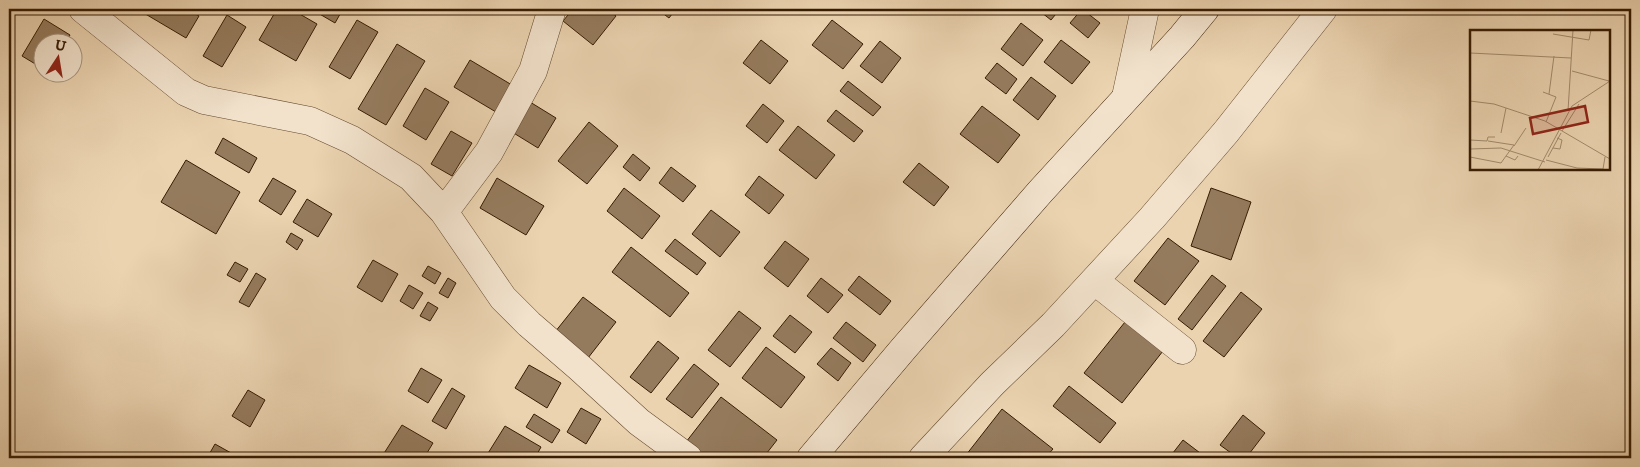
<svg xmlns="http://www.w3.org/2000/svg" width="1640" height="467" font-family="'IM FELL DW Pica',serif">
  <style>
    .building { fill: #957b5d; stroke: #371c03 }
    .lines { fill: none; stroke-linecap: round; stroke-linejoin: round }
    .minor-casing { stroke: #644a2e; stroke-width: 29 }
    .secondary-casing { stroke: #371c03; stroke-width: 29 }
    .minor { stroke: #f2e2cc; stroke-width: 28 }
    .secondary { stroke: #f2e2cc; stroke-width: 28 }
    .inset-road { fill: none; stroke: #a38a6b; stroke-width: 1 }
    .view { fill: #8f2418; fill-opacity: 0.15; stroke: #8f2418; stroke-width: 2.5 }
    .inset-edge { fill: none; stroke: #371c03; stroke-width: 2.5 }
  </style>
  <rect width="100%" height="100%" fill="#ebd3b0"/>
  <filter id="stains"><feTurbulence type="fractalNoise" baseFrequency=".004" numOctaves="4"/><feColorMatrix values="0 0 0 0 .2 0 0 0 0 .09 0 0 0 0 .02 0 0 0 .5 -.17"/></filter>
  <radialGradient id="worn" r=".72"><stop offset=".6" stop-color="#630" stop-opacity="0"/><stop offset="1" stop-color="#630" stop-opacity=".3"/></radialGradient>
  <path class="building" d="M137,9h49l13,7 -13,22z
    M277,9h14l26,15 -21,37 -37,-21z
    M311,9h32l-8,14z
    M573,9h34l9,7 -23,29 -30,-24z
    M657,9h19l-7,9z
    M1037,9h23l-9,11z
    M1082,9l18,14 -12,15 -18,-15z
    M227,15l19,12 -24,40 -19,-11z
    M44,19l26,16 -4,7h-24v26l-20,-12z
    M357,20l21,12 -28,47 -21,-12z
    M832,20l31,24 -20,25 -31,-24z
    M1021,23l22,17 -20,26 -22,-17z
    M761,40l27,21 -18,23 -27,-21z
    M1061,40l29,22 -18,22 -28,-22z
    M880,41l21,17 -19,25 -22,-17z
    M397,44l28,17 -39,64 -28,-16z
    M470,60l47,28 -16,27 -47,-28z
    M997,63l20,16 -11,15 -21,-16z
    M1031,77l25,19 -18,24 -25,-20z
    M848,81l33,26 -8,9 -33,-25z
    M425,88l24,14 -23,38 -23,-14z
    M530,102l26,16 -18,30 -26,-16z
    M763,104l21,17 -17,22 -21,-17z
    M982,106l38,29 -22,28 -38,-29z
    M836,110l27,21 -9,11 -27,-21z
    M589,122l29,24 -31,38 -29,-23z
    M798,126l37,29 -19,24 -37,-29z
    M451,131l21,12 -20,33 -21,-12z
    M223,138l34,20 -8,15 -34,-20z
    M633,154l17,14 -10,13 -17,-14z
    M186,160l54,32 -24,42 -55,-32z
    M919,163l30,24 -15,19 -31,-24z
    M671,167l25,19 -13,16 -24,-19z
    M759,176l25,19 -15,19 -24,-19z
    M273,178l23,13 -15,24 -22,-14z
    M497,178l47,28 -18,29 -46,-27z
    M624,188l36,28 -18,23 -35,-28z
    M1211,188l40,14 -20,58 -40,-14z
    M307,199l25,15 -14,23 -25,-15z
    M711,210l29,22 -20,25 -28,-23z
    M291,233l12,7 -6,10 -11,-8z
    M1168,238l31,23 -34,44 -31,-24z
    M675,239l31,24 -9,12 -32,-24z
    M785,241l24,18 -21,28 -24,-19z
    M631,247l58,46 -19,24 -58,-45z
    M373,260l25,14 -16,28 -25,-15z
    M235,262l13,7 -8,13 -13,-7z
    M428,266l13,7 -6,11 -13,-8z
    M256,273l10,6 -17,28 -10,-5z
    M1212,275l14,11 -34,44 -14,-11z
    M859,276l32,25 -11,14 -32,-25z
    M448,278l8,5 -8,15 -9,-5z
    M821,278l22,17 -15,18 -21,-17z
    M409,285l14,8 -10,16 -13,-8z
    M1241,292l21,17 -38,48 -21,-16z
    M583,297l33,25 -28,36 -33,-26z
    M428,302l10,6 -8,13 -10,-5z
    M739,311l22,17 -31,39 -22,-17z
    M790,315l22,17 -17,21 -22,-17z
    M846,322l30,23 -13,17 -30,-24z
    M1125,322l38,29 -41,52 -38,-30z
    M658,341l21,17 -28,35 -21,-16z
    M766,347l39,30 -24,31 -39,-30z
    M831,348l20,15 -13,18 -21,-17z
    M694,364l25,20 -27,34 -26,-19z
    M529,365l32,18 -14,25 -32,-20z
    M421,368l21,12 -14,23 -20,-12z
    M1069,386l47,37 -16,20 -47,-37z
    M452,388l13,8 -19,33 -14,-8z
    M248,390l17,10 -15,27 -18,-11z
    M721,397l56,43 -14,18h-56l-21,-16z
    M581,408l20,11 -15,25 -19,-12z
    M1002,409l51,40 -8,9h-75l-4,-3z
    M534,414l26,16 -8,13 -26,-16z
    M1243,415l22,18 -19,25h-8l-18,-13z
    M402,425l31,18 -9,15h-43z
    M505,426l36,21 -6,11h-50z
    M1183,440l21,16 -2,2h-33z
    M215,444l25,14h-33z
    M610,453l9,5h-13z"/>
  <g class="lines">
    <defs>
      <path id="minor" d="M83,9l103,83 18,8 106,21 42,19 59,37 33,35 59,86 26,26 51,44 59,54 49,36
        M1126,97l19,-88
        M444,212l45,-60 44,-81 19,-62
        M1095,281l87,69
        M923,458l69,-74 61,-59 99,-107 74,-86 97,-123"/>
      <path id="secondary" d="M811,458l93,-110 136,-156 142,-155 23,-28"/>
    </defs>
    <use href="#minor" class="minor-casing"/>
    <use href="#secondary" class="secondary-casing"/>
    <use href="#minor" class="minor"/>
    <use href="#secondary" class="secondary"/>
  </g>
  <g transform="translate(1470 30)">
    <rect width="140" height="140" fill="#ebd3b0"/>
    <path class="inset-road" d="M83,4l36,6 2,-10M0,23l101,5M0,27v24M102,41l37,10M73,62l13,5 -10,25M79,64l5,-38M0,71l24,3 51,17 65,38M0,81v16M98,81l5,-81M92,101l17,-27M31,103l5,-25M0,110l17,1 1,-4h7M18,111l26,4 -8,11 9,4 3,-4M44,116l12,-18M83,118l7,1 2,-9 -5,-2M0,119l31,-1 44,14M0,127l31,6 5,-7M78,127l13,-24M76,130l31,8 26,1 2,-12M68,140l34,-64 38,-25"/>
    <path class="view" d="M115,76l3,16 -55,12 -3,-16z"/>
    <rect width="140" height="140" class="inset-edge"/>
  </g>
  <rect width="1640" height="467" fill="none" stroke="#ebd3b0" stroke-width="30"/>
  <rect x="10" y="10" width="1620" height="447" fill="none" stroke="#371c03" stroke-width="2.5"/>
  <rect x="15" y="15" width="1610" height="437" fill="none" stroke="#371c03"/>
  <g transform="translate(58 58) rotate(12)"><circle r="24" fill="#f2e2cc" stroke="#a7937c"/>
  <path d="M0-4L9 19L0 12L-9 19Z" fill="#8f2418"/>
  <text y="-8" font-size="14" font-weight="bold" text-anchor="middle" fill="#371c03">U</text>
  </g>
  <rect width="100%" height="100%" filter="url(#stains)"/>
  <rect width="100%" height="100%" fill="url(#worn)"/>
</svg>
